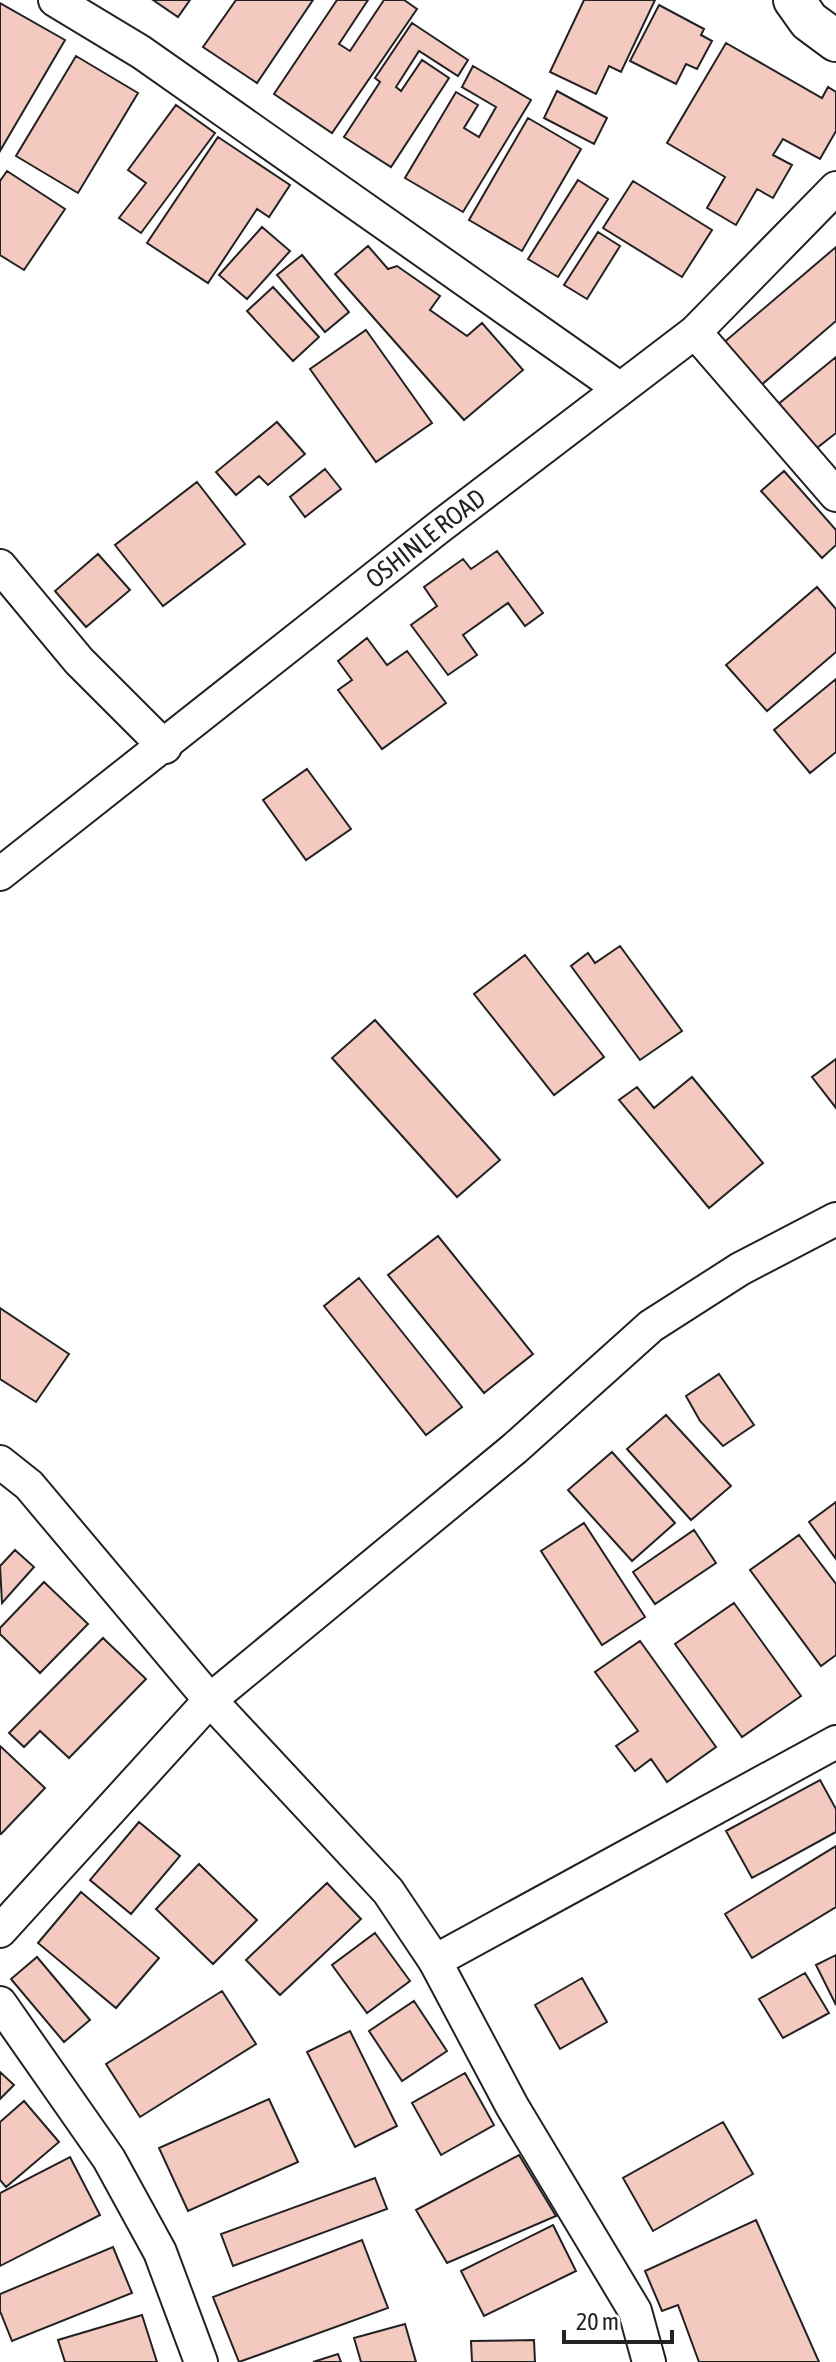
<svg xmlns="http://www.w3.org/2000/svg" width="836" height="2362" font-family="'Asap Condensed',sans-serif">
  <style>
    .building { fill: #f3c9c0; stroke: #222; stroke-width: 2 }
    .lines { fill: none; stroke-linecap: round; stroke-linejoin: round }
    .minor-casing { stroke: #222; stroke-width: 36 }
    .tertiary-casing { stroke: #222; stroke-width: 44 }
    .minor { stroke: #fff; stroke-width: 32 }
    .tertiary { stroke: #fff; stroke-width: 40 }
    .labels { text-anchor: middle; stroke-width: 6; stroke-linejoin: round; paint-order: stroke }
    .street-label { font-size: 26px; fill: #222; stroke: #fff }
  </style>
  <rect width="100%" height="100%" fill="#fff"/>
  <path class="building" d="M153,0h37l-12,17z
    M236,0h77l-56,83 -54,-36z
    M337,0h31l-29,44 11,7 34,-51h20l13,9 -85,124 -58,-39z
    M584,0h71l-34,72 -12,-6 -13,28 -46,-22z
    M0,3l65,37 -65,111z
    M659,5l45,24 -3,6 11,6 -15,28 -11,-5 -10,20 -46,-23z
    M412,23l56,37 -10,16 -39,-25 -23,36 5,4 21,-31 27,18 -58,89 -47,-30 36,-55 -5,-4z
    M726,43l96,55 6,-11 8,5v39l-16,28 -37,-20 -10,16 19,10 -19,33 -16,-9 -21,36 -29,-17 18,-31 -58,-34z
    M76,56l62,37 -60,100 -62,-37z
    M473,66l58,34 -68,112 -58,-34 51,-86 22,13 -14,23 15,9 17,-30 -34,-20z
    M557,91l50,27 -13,26 -50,-26z
    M176,105l39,28 -74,100 -22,-15 27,-35 -18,-13z
    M528,118l53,31 -59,102 -53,-31z
    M218,137l72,48 -21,32 -12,-8 -49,74 -61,-40z
    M7,171l58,38 -41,61 -24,-15v-74z
    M578,180l30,19 -50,78 -30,-18z
    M633,181l79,49 -30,47 -79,-49z
    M262,227l28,24 -43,48 -28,-24z
    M598,232l22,14 -33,53 -23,-14z
    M368,246l20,23 9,-3 43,30 -10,14 37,26 15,-13 41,47 -59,50 -129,-146z
    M836,247v74l-77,66 -37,-43z
    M302,255l47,57 -24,20 -48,-57z
    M273,287l46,50 -26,24 -46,-50z
    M366,330l66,93 -56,39 -66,-93z
    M836,357v76l-23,18 -37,-45z
    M277,422l28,32 -37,31 -9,-9 -23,19 -20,-23z
    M325,469l16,20 -36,28 -15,-20z
    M784,471l52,59v15l-14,13 -61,-67z
    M197,482l48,62 -82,62 -48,-61z
    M497,551l46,62 -18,13 -17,-23 -45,32 14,20 -29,20 -37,-50 26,-19 -13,-19 39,-28 8,10z
    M98,554l32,36 -44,37 -31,-36z
    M817,587l19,22v43l-69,59 -41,-46z
    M367,638l20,27 20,-14 39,52 -64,46 -44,-59 14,-10 -14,-19z
    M836,679v73l-26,21 -36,-43z
    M307,769l44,60 -45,31 -43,-60z
    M620,946l62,85 -42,29 -69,-94 17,-13 7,10z
    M525,955l79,102 -50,38 -80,-101z
    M375,1020l125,140 -43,37 -125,-139z
    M836,1059v49l-24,-31z
    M692,1077l71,86 -54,45 -90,-108 18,-13 17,21z
    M438,1236l95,118 -49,39 -96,-118z
    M359,1278l103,129 -36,28 -102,-129z
    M0,1308l69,46 -33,48 -36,-23z
    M719,1374l35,51 -31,21 -23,-25 -14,-25z
    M666,1415l65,71 -40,34 -64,-71z
    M612,1452l63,71 -43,38 -64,-71z
    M836,1502v57l-27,-37z
    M584,1523l61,94 -43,28 -61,-94z
    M694,1530l22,33 -61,41 -22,-32z
    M799,1535l37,49v71l-15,11 -71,-96z
    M15,1550l19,17 -32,36 -2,-37z
    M44,1582l44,42 -48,49 -40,-39v-6z
    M734,1603l67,93 -59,41 -67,-93z
    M103,1638l43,41 -77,79 -29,-27 -16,16 -15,-14z
    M640,1641l76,106 -49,35 -16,-23 -16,12 -19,-25 22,-15 -43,-59z
    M0,1746l45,42 -44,46 -1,-1z
    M820,1780l16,29v23l-84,46 -26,-47z
    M139,1822l41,34 -49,58 -41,-34z
    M836,1846v61l-84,51 -27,-44z
    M199,1864l58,56 -44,44 -57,-55z
    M327,1883l34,36 -81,76 -34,-35z
    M81,1892l78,66 -43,50 -78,-65z
    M375,1933l35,48 -43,32 -35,-48z
    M836,1955v50l-20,-40z
    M37,1957l53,63 -26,22 -53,-63z
    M805,1973l24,40 -46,25 -24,-39z
    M582,1978l25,44 -47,27 -25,-44z
    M222,1991l34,53 -116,73 -34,-53z
    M414,2001l33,50 -45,30 -33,-50z
    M350,2031l47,95 -42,21 -48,-95z
    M0,2072l14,13 -14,14z
    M465,2073l29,52 -53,30 -29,-52z
    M269,2099l29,63 -110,49 -29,-63z
    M24,2101l35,41 -53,45 -6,-7v-58z
    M723,2122l30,52 -100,57 -30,-53z
    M519,2155l37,61 -109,47 -31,-53z
    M70,2157l30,58 -100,51v-73z
    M375,2178l12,31 -154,57 -12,-32z
    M756,2220l63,142h-120l-21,-57 -16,6 -17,-40z
    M553,2225l23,46 -92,45 -23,-45z
    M362,2240l26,68 -149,54 -26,-65z
    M113,2247l19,46 -120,48 -12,-30v-17z
    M142,2315l15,47h-92l-7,-22z
    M405,2324l11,38h-55l-7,-24z
    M534,2340l1,22h-63l-1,-21z
    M338,2354l3,8h-28z"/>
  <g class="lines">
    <defs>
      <g id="minor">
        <path d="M55,0l86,52 478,336"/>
        <path d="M695,332l141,163"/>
        <path d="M0,566l79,95 86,86"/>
        <path id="s1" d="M0,874l438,-346 257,-196 141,-144"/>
        <path d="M0,1462l29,23 181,215 178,191 47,70 77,145 123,205 14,51"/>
        <path d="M0,1931l210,-231 304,-251 137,-123 89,-57 96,-50"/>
        <path d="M435,1961l401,-219"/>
        <path d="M0,2003l109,156 51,93 41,110"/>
      </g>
      <path id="tertiary" d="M794,0l15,21 27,20"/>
    </defs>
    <use href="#minor" class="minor-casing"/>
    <use href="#tertiary" class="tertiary-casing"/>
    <use href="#minor" class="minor"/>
    <use href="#tertiary" class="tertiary"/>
  </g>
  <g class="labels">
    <g class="street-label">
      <text dy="9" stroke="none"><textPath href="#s1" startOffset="542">OSHINLE ROAD</textPath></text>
    </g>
  </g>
  <path d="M564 2330v12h108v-12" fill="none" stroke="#222222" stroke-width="4"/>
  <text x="576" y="2330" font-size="24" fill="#222222" stroke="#ffffff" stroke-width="6" paint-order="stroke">20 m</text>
</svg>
